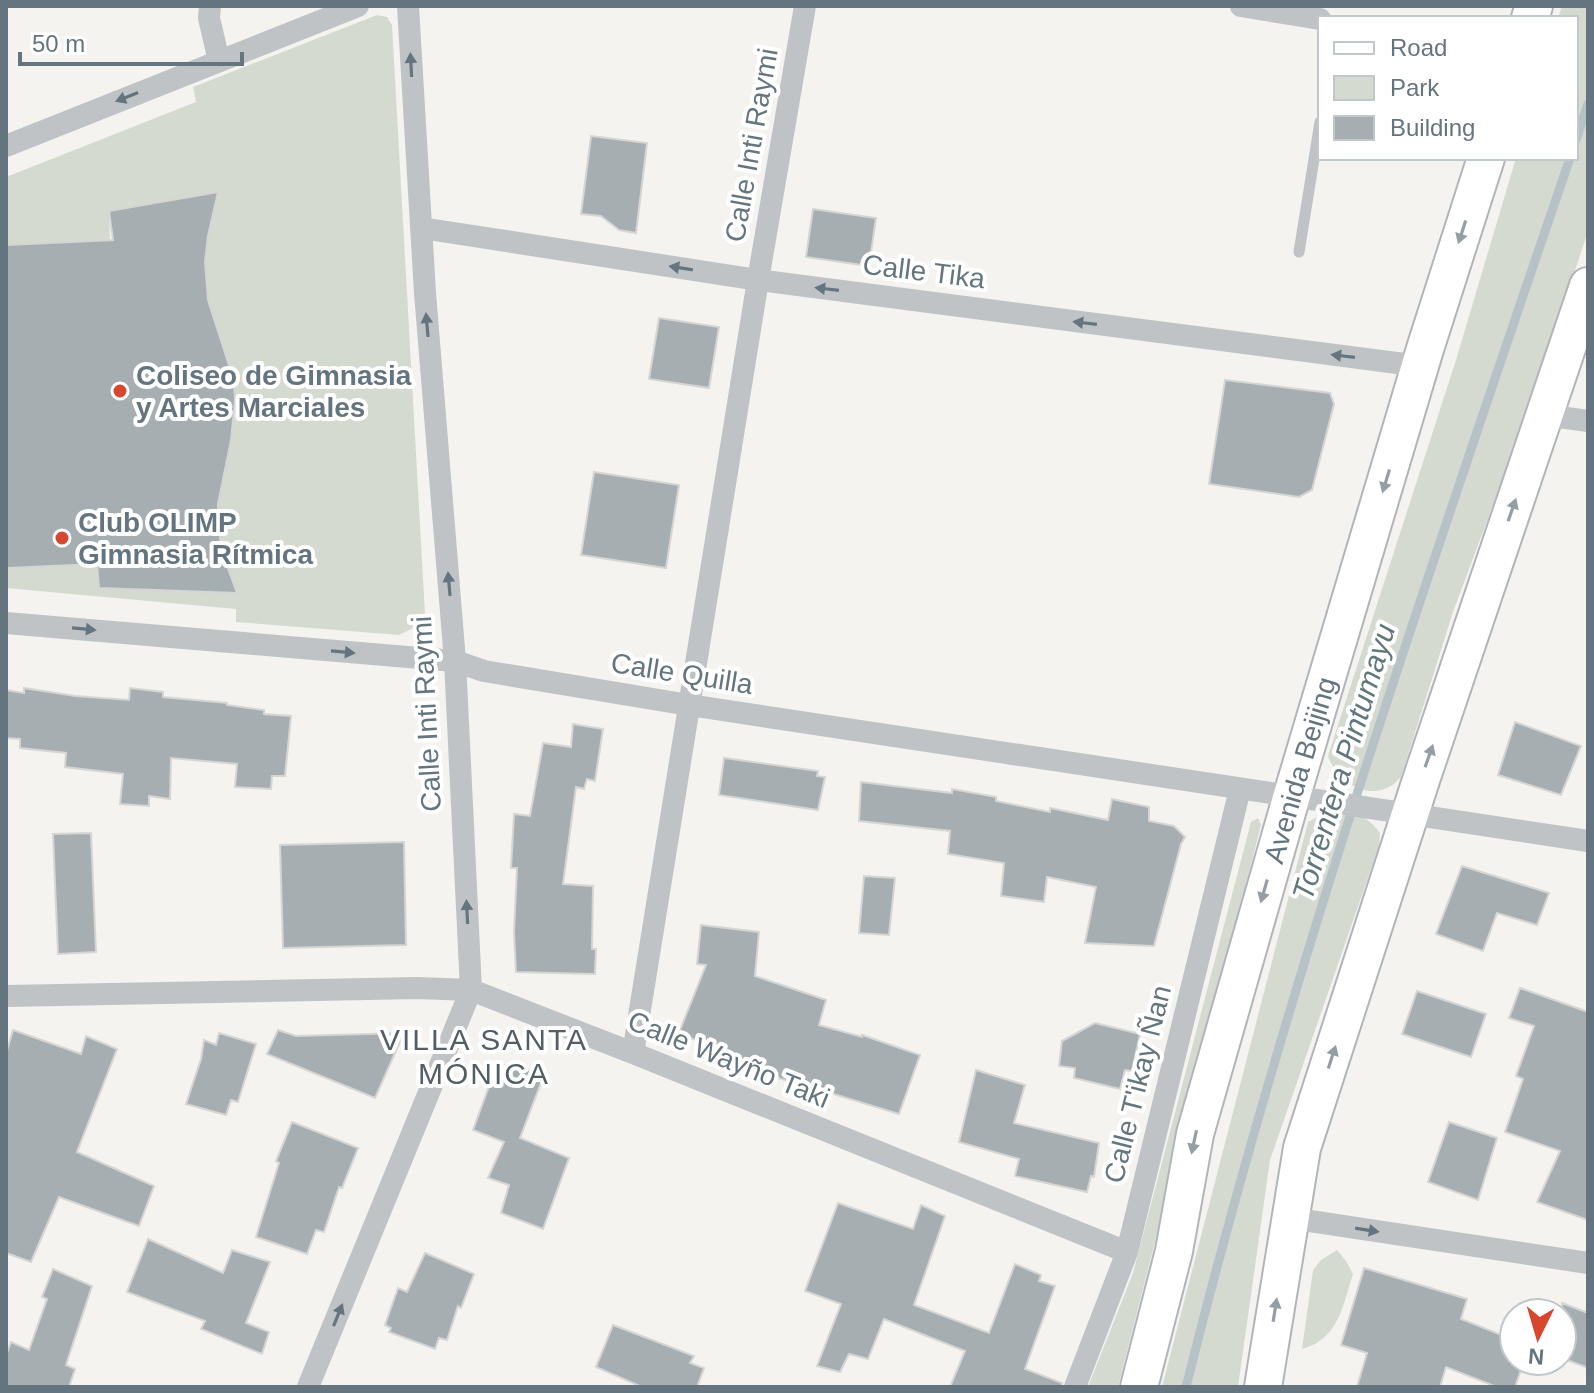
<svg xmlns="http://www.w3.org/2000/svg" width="1594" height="1393" font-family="Arial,sans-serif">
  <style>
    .green { fill: #d5dad1 }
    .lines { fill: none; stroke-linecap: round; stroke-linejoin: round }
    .stream { stroke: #b6c2c5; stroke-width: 9 }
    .building { fill: #a7aeb2; stroke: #d5d5d3; stroke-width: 2 }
    .primary-casing { stroke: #b1b5b8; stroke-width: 40 }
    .service { stroke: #bfc3c6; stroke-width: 11 }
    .minor { stroke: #bfc3c6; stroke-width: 22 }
    .primary { stroke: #fff; stroke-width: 36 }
    .oneway { fill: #65757f }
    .oneway2 { fill: #939ea5 }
    .poi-dot { fill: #d6472e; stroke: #fff; stroke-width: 3 }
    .labels { text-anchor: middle; stroke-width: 8; stroke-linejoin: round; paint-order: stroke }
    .street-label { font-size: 28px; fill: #65757f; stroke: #fff }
    .poi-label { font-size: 28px; font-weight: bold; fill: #65757f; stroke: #fff; text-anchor: start }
    .water-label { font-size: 30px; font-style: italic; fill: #60777c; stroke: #fff }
    .neighbourhood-label { font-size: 30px; letter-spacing: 2px; fill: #525e64; stroke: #fff }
  </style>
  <rect width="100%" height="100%" fill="#f4f3f0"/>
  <path class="green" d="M1562,6h26v225l-52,159 -83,222 -52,165c-4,3 -6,7 -10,9 -25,15 -55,-6 -63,-30l128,-396 60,-202h60v-140h-18z
    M377,15l10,2 5,8 33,589 -8,12 -18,9 -163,-13v-13l-230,-21 1,-20 90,-4 2,24 138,5c-11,-29 -23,-58 -19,-89 4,-37 19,-71 17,-109 -1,-27 -14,-50 -22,-76 -14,-41 -6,-85 5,-126l-109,18 1,30 -104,4v-68l190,-75 -3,-15z
    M1329,811c24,3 36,1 51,22l-1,13 -109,314 -32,227h-76l146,-565z
    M1258,818l3,7 -143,562h-30l45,-114 118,-451z
    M1337,1250l9,11 7,13c-10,31 -14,65 -51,75l11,-79 8,-10z"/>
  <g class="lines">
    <path class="stream" d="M1576,140l12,-36
      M1186,1387c104,-417 246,-823 384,-1229"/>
  </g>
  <path class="building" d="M591,136l56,7 -11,90 -17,-3 -18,-14 -20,-2z
    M218,192l-10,44 -3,26 3,38 26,81 1,19 -4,40 -13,64v12l3,33 16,44 -138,-5 -2,-24 -90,4 -1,-323 107,-5 -4,-29z
    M813,209l63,9 -7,48 -63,-9z
    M659,318l60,9 -10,61 -60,-9z
    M1225,380l105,13 4,11 -22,86 -13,7 -90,-13z
    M594,472l85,13 -13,83 -85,-13z
    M24,688l51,8 54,4 1,-12 33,4v5l64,6v2l37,5v4l27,2 -6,60h-13l-1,13 -36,-2 2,-23 -66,-6 -1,41 -21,-3v10l-29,-2 3,-30 -58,-7 1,-14 -46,-5v-9l-14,-1v-48l18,3z
    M1515,722l66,24 -20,49 -63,-20z
    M573,724l30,5 -8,52 -8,-2 -3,10 -8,-2 -13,97 30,2 -1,63h4l-1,25 -79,-2 -2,-40 3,-64h-6l3,-54 16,2 13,-73 28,4z
    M724,758l94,13 -1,5 8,1 -7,33 -99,-15z
    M861,782l91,11v-4l44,8v4l54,11v-4l58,12 4,-21 37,8v14l25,5 11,11 -4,7 -27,102 -69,-3 11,-56 -49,-10 -3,25 -43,-6 3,-33 -56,-9 2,-23 -91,-10z
    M91,833l5,119 -38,2 -5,-120z
    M404,842l2,103 -123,3 -3,-103z
    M1462,866l87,27 -12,32 -40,-12 -14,38 -47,-17z
    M864,876l31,2 -6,57 -30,-2z
    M701,925l58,7 -4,44 71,24 -7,25 43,12v-2l58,20 -21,59 -85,-26 -58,-16 1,-4 -52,-19 3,-6 -30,-8 28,-70 -9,-1z
    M1520,988l68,24v208l-51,-18 23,-51 -55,-19 18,-53 -7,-3 18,-50 -25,-8z
    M1417,991l69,23 -15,43 -69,-23z
    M1095,1023l45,11 -8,37 -7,-1 -5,19 -46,-11 1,-10 -16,-2 3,-25z
    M13,1030l68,24 5,-18 31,13 -40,103 77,34 -15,40 -80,-29 -28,65 -25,-9v-199z
    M278,1030l18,6 108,-3 -29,65 -108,-44z
    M219,1033l37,11 -18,58 -7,-2 -5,15 -40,-11 15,-45 3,-19 12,5z
    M511,1063l33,12 -24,63 49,20 -26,71 -42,-16 8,-28 -21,-7 16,-36 -31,-12 22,-60z
    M976,1070l49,15 -11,38 85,20 -5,34 -3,-1 -4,16 -72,-16 4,-17 -60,-17z
    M292,1122l66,26 -16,40 -3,-1 -15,45 -8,-2 -9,24 -51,-17 23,-74 -3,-2z
    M1449,1122l48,16 -19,62 -50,-18z
    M838,1203l75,26 8,-24 24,11 -31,89 75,28 26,-69 26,11 -2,6 16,5 -30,83 37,14 -1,4h-111l15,-36 -81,-32 -16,40 -19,-5 -9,18 -23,-6 24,-62 -36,-13z
    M148,1239l75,34 9,-23 38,12 -24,61 23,9 -7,22 -61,-25 4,-8 -78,-29z
    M425,1253l49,21 -13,34 -3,-2 -11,34 -8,-2 -4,11 -46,-17 2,-4 -6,-3 13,-37 9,4z
    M1364,1268l103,31 -6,20 53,21v21h10l-9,26h-18l-51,-20 -6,20h-83l10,-34 -26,-8z
    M53,1269l39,17 -26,79 9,4 -6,18h-63v-31l5,-14 18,8 18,-51 -5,-2z
    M1562,1303l26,10v55l-26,-10z
    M613,1325l81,31 -4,7 14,5 -7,19h-55l-46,-20z"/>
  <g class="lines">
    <defs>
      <g id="primary">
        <path d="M1530,18l4,-12"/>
        <path id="s1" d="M1139,1387l35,-136 21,-117 97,-339 133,-446 61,-191"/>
        <path d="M1263,1387l39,-239 120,-371 166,-491"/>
      </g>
    </defs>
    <use href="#primary" class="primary-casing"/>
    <path class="service" d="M1299,252l21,-130"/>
    <path class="minor" d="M210,6l-1,12 10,43
      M1241,6l79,13
      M6,146l352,-140
      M421,228l337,52 662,86
      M1545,415l43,6
      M6,623l449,38 29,10 205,34 899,136
      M6,996l411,-8 54,2 162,63 494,199
      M633,1053l125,-773 47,-274
      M1290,1218l298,45
      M308,1387l163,-397 -16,-329 -30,-368 -17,-287
      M1075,1387l52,-135 113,-463"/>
    <use href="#primary" class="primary"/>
  </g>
  <defs><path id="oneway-solid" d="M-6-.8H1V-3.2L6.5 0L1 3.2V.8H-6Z" transform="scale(2)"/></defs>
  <g class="oneway">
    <use href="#oneway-solid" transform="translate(411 65) rotate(-93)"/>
    <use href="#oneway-solid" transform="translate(127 97) rotate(158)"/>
    <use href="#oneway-solid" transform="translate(681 268) rotate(-171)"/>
    <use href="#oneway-solid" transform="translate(827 289) rotate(-173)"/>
    <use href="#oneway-solid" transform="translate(1085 323) rotate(-173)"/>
    <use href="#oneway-solid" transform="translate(427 325) rotate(-95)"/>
    <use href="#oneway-solid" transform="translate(1343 356) rotate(-173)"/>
    <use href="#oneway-solid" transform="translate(449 584) rotate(-95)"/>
    <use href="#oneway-solid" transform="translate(84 629) rotate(5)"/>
    <use href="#oneway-solid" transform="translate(343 652) rotate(5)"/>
    <use href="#oneway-solid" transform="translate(467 912) rotate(-93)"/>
    <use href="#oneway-solid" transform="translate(1367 1230) rotate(9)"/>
    <use href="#oneway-solid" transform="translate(338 1315) rotate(-68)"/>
  </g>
  <g class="oneway2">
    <use href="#oneway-solid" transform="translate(1462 232) rotate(108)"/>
    <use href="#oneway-solid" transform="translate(1386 481) rotate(107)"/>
    <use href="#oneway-solid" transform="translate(1512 510) rotate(-71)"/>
    <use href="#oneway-solid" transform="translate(1429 756) rotate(-71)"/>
    <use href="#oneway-solid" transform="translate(1264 891) rotate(106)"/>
    <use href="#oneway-solid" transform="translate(1332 1057) rotate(-72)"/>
    <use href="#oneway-solid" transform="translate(1194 1142) rotate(102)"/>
    <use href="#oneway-solid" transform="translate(1275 1310) rotate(-81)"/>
  </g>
  <g class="poi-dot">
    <circle cx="120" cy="391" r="8"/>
    <circle cx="62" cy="538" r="8"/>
  </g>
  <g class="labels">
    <g class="street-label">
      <text transform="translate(751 145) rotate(-80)" y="10">Calle Inti Raymi</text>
      <text transform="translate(924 271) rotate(7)" y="10">Calle Tika</text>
      <text transform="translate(682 673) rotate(9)" y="10">Calle Quilla</text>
      <text transform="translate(426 714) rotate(-93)" y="10">Calle Inti Raymi</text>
      <text dy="10" stroke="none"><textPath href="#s1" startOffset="638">Avenida Beijing</textPath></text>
      <text transform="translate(729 1059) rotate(22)" y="10">Calle Wayño Taki</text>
      <text transform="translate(1137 1084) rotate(-76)" y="10">Calle T'ikay Ñan</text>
    </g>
    <g class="poi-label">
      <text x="136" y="385">Coliseo de Gimnasia<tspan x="136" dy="32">y Artes Marciales</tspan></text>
      <text x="78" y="532">Club OLIMP<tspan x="78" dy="32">Gimnasia Rítmica</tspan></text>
    </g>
    <g class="water-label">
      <text transform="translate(1344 762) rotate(-73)" y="10">Torrentera Pintumayu</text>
    </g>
    <g class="neighbourhood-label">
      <text x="484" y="1050">VILLA SANTA<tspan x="484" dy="34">MÓNICA</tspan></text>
    </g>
  </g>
  <rect width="1594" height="1393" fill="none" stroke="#65757f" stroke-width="16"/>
  <rect x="1318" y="16" width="260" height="144" fill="#ffffff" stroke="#c1c8cc" stroke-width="2"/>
  <rect x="1334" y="42" width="40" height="12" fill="#ffffff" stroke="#c1c8cc" stroke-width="2"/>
  <text x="1390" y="56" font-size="24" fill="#65757f">Road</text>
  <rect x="1334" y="76" width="40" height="24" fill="#d5dad1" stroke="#c1c8cc" stroke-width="2"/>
  <text x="1390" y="96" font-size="24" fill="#65757f">Park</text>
  <rect x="1334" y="116" width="40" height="24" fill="#a7aeb2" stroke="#c1c8cc" stroke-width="2"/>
  <text x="1390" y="136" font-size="24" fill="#65757f">Building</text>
  <g transform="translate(1538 1337) rotate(185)"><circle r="38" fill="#ffffff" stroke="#c1c8cc" stroke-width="2"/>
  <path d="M0-6L14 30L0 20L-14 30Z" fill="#d6472e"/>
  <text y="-12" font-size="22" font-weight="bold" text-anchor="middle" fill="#65757f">N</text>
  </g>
  <path d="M20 52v12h222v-12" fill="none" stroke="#65757f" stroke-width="4"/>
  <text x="32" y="52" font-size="24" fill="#65757f" stroke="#ffffff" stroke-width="6" paint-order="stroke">50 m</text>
</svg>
